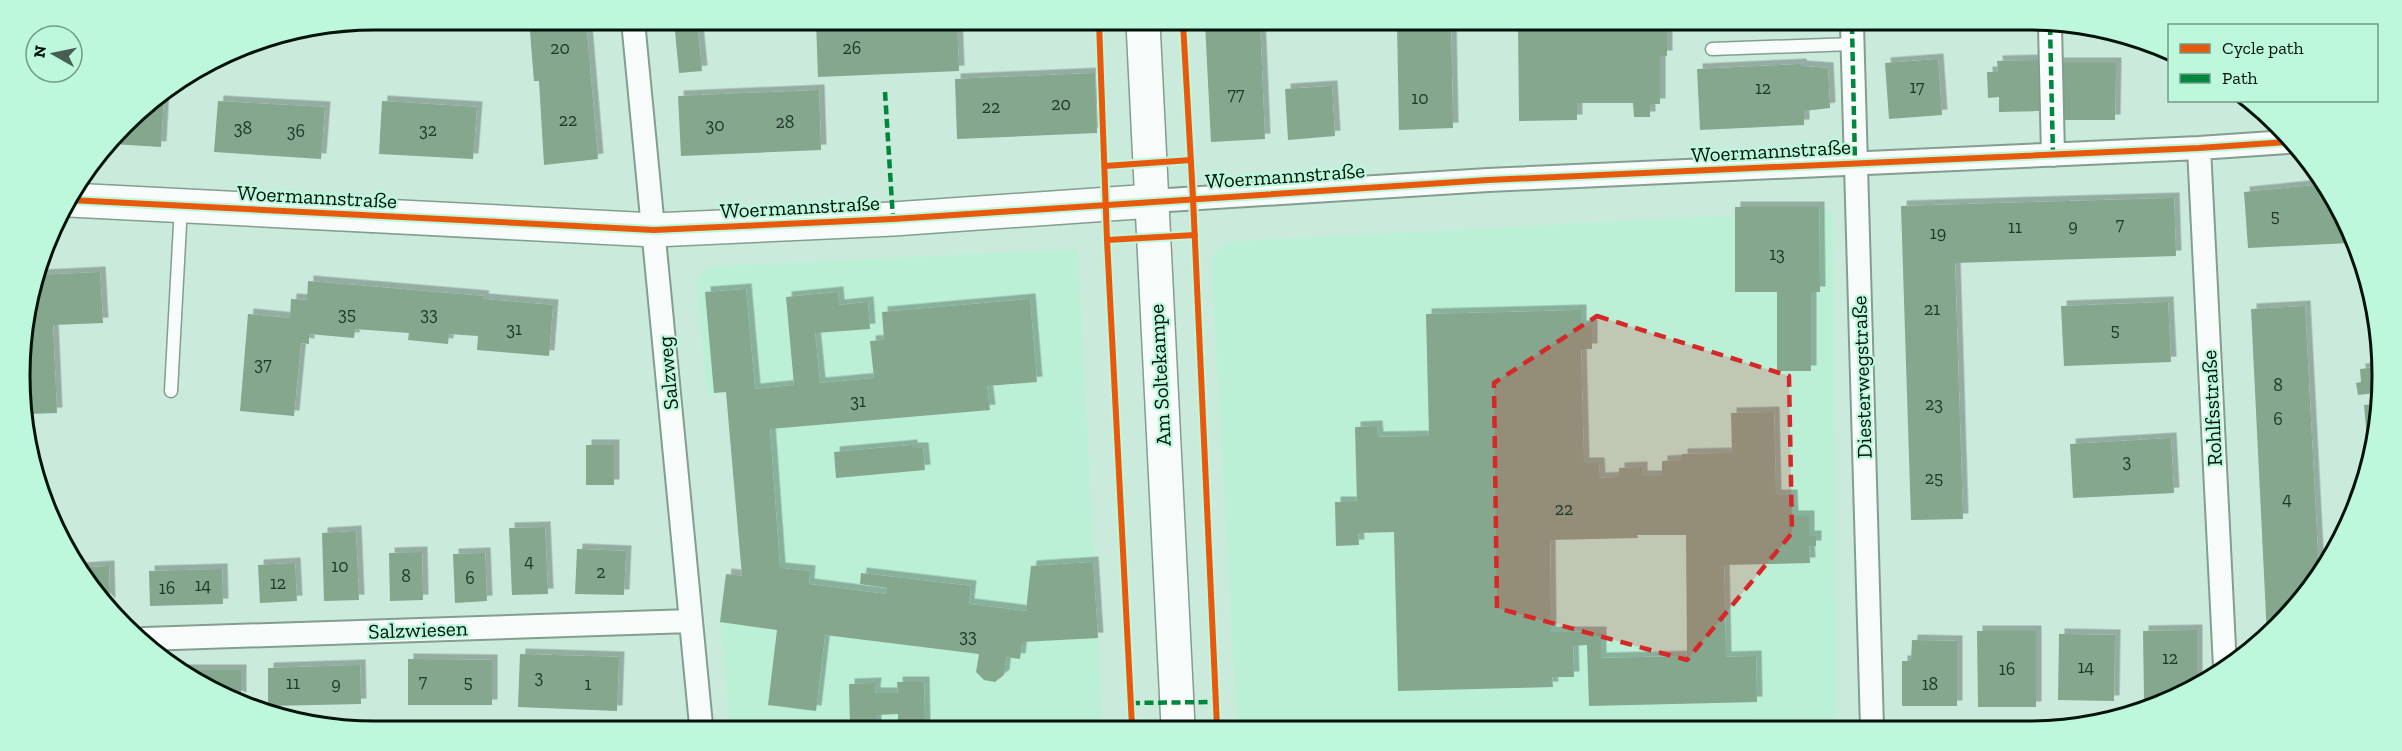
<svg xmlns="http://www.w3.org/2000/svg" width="2402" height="751" font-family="'Zilla Slab',serif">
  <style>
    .built { fill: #bbefd6 }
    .building { fill: #84a78d; fill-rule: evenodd; filter: url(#shadow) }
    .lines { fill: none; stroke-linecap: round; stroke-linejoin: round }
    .lane-casing { stroke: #849d91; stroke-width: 15 }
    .street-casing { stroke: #849d91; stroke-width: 26 }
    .secondary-casing { stroke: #849d91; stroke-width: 36 }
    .lane { stroke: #f7fcfa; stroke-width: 12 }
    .street { stroke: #f7fcfa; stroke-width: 22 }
    .secondary { stroke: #f7fcfa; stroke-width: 33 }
    .quiet { stroke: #00873e; stroke-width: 4.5; stroke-dasharray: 9 4.5; stroke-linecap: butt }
    .cycleway-casing { stroke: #bdf8dc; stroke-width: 10 }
    .cycleway { stroke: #e8590c; stroke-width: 6 }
    .marked { fill: #d62828; fill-opacity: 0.2; stroke: #d62828; stroke-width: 4.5; stroke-dasharray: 12 8; stroke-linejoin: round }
    .labels { text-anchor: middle; stroke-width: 4.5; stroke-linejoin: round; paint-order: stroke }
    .number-label { font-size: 18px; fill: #21382b }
    .street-label { font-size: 21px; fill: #00130a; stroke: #bdf8dc }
    .rim { fill: none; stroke: #00130a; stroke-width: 3 }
  </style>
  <defs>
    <filter id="shadow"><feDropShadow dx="5.5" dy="-5.5" stdDeviation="0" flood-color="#0004"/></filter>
  </defs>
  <rect width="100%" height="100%" fill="#caebdb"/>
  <path class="built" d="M1735,207h90l8,8 4,504 -439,2 -161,6 -26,-469 14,-16 510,-27z
    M1078,249l25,477h-373l-10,-104 6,-48 16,2 -16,-184 -18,3 -12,-108 3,-12 8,-6 12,-3z"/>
  <path class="building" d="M529,20h57l12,139 -54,6 -5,-84h-5z
    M674,21h23l5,50 -23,2z
    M816,21l141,1 2,49 -141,6z
    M1205,23h55l5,116 -54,3z
    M1397,24h54l2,104 -54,2z
    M1518,24l149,1v31h-7v48h-10v13h-16l-1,-14h-56v17l-58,1z
    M1938,59l4,56 -53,4 -4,-56z
    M2039,60l1,51 -41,1v-15l-11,1 -1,-26h11l-1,-11z
    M2058,63h58l-1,57h-58z
    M1801,64v2l27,2 2,40 -26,3v14l-104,5 -3,-61z
    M1095,73l2,60 -140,6 -2,-60z
    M1332,86l3,50 -47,4 -3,-51z
    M819,90l2,60 -140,6 -3,-60z
    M161,95h3l-3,52 -48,-3 28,-36z
    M218,101l107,6 -4,52 -107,-7z
    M382,101l95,6 -4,52 -94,-5z
    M2325,184l25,59 -102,5 -4,-56z
    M2174,198l2,58 -221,7 8,256 -52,1 -10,-314z
    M1735,207h84l1,85h-9v79h-34v-79h-42z
    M100,272l3,51 -50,2 4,88 -29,1 -5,-78 9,-1 -1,-32 8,-28z
    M308,281l176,15 -1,3 70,6 -4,51 -72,-6 1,-14 -29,-2 -1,10 -40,-4 1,-7 -54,-4 -1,9 -45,-4v10l-8,-1 -7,73 -54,-5 8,-97 42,4 1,-19 16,1z
    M746,289l9,100 39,-4 -8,-88 52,-5 1,13 29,-3 2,27 -55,4 5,50 54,-5 -4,-37 14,-1 -2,-28 148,-13 7,83 -50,4 3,24 -220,19 10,139 30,3 -1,13 77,10 1,-6 -27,-4 1,-11 110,13 -2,18 57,7 5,-45 62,-4 5,76 -76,4 -2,17 -14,-2 -2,18 -9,7 -11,-2 -8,-8 3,-18 -154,-19 -9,76 -48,-6 9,-75 -57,-8 6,-48 16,2 -16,-184 -12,1 -9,-101z
    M2168,302l3,60 -107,4 -3,-60z
    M2305,306l14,267 -52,63 -16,-327z
    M1581,310v16l11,-1v24h-11l3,114h15l1,15 19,-1v-9l23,-1v9h20v-15l20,-1v-6l50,-1 -1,-40 43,-1 2,83h16l1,21h16v20h7v10h-7l1,17 -86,2 2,92 30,-1 1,46 -168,4 -2,-61 -14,1 1,31h-22l1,10 -155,4 -4,-159 -36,1 1,12 -23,1 -1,-44h22l-2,-75 22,-1 1,11 51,-1 -3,-122zM1637,535h49l1,121 -86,2v-26h-50l-1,-92 88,-2z
    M2376,367v26l-18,2 -2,-12 5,-1 -1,-13z
    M2376,404v35l-9,1 -3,-35z
    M2171,438l3,55 -101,5 -3,-54z
    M586,445h28v40h-28z
    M912,445v3h11l2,22 -89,8 -2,-26z
    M545,527l3,67 -36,1 -3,-67z
    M356,531l3,69 -35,1 -2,-68z
    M577,549l49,2 -2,44 -49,-1z
    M422,552l1,48 -33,1 -1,-48z
    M485,553l2,48 -32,2 -2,-49z
    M295,563l2,38 -37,2 -2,-38z
    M109,566l1,38 -30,-30 -3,-6z
    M222,569l1,35 -73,2 -1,-35z
    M2197,630v56l-13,9 -13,4h-27l-1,-68z
    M1977,631h59v76h-58z
    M2059,634l56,1 -1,66 -56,-1z
    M1912,640l45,1v65h-55v-45h9z
    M520,654l99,3 -2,54 -99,-4z
    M408,659l84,1v45h-84z
    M360,665l1,39 -93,2v-38z
    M176,670h65v28l-63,-26z
    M897,682h27l1,44h-27v-12l-22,1v11h-26l-1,-42 27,-1 -1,10h23z"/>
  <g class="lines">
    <defs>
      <path id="lane" d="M1712,49l141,-5
        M171,391l10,-185
        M2356,497l5,-13"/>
      <path id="street" d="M633,21l68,704
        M1852,25l20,703
        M2050,26l3,129
        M2199,148l26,519
        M1152,201l336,-21 711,-32 88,-6
        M145,639l546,-18"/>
      <path id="secondary" d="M1143,23l35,703
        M70,200l584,30 239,-11 259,-18"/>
    </defs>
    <use href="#lane" class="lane-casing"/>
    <use href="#street" class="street-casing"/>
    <use href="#secondary" class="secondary-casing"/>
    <use href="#lane" class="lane"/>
    <use href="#street" class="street"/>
    <use href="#secondary" class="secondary"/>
    <path class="quiet" d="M1852,25l3,139
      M2050,26l3,129
      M885,92l8,127
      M1131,703l85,-1"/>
    <defs>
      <path id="cycleway" d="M1099,22l8,218 25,486
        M1183,23l10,175 24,529
        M1105,166l86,-6
        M70,200l584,30 239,-11 595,-39 711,-32 88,-6
        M1107,240l88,-5"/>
    </defs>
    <use href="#cycleway" class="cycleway-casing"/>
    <use href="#cycleway" class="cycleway"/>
  </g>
  <path class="marked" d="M1597,316l192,60 3,157 -105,127 -190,-52 -3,-225z"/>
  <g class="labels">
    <g class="number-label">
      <text x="560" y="54">20</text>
      <text x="852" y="54">26</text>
      <text x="1917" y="93">17</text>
      <text x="1763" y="94">12</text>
      <text x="1236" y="100">77</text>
      <text x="1420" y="104">10</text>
      <text x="1061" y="110">20</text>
      <text x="991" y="113">22</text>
      <text x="568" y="126">22</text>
      <text x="785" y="128">28</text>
      <text x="715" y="131">30</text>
      <text x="243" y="134">38</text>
      <text x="428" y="136">32</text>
      <text x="296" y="137">36</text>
      <text x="2275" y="222">5</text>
      <text x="2120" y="230">7</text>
      <text x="2073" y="232">9</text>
      <text x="2015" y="233">11</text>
      <text x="1938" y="239">19</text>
      <text x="1777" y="260">13</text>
      <text x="1932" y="315">21</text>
      <text x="347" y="320">35</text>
      <text x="429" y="320">33</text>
      <text x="514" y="335">31</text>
      <text x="2115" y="336">5</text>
      <text x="263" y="370">37</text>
      <text x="2278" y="391">8</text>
      <text x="858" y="407">31</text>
      <text x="1934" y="410">23</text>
      <text x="2278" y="425">6</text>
      <text x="2127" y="467">3</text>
      <text x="1934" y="484">25</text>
      <text x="2287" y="505">4</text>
      <text x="1564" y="515">22</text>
      <text x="529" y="567">4</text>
      <text x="340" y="572">10</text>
      <text x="601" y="578">2</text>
      <text x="406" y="582">8</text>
      <text x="470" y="584">6</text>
      <text x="278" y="589">12</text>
      <text x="203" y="591">14</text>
      <text x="167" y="594">16</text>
      <text x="968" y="642">33</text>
      <text x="2170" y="664">12</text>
      <text x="2086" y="673">14</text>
      <text x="2007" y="675">16</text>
      <text x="539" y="683">3</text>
      <text x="423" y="687">7</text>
      <text x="468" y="688">5</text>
      <text x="293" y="689">11</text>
      <text x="336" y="690">9</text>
      <text x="588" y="690">1</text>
      <text x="1930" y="690">18</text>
    </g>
    <g class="street-label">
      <text transform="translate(1771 151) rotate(-3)" y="7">Woermannstraße</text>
      <text transform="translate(1285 176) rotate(-4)" y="7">Woermannstraße</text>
      <text transform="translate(317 197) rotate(3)" y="7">Woermannstraße</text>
      <text transform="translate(800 207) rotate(-3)" y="7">Woermannstraße</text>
      <text transform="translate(668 373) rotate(-95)" y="7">Salzweg</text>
      <text transform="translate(1160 375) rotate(-93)" y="7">Am Soltekampe</text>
      <text transform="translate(1862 377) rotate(-92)" y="7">Diesterwegstraße</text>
      <text transform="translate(2212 408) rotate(-93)" y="7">Rohlfsstraße</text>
      <text transform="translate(418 630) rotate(-2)" y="7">Salzwiesen</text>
    </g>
  </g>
  <path d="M0 0H2402V751H0ZM375 30H2027A345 345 0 0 1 2372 375V376A345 345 0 0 1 2027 721H375A345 345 0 0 1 30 376V375A345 345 0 0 1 375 30Z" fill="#bdf8dc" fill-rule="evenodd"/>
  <path class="rim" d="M375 30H2027A345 345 0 0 1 2372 375V376A345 345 0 0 1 2027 721H375A345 345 0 0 1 30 376V375A345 345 0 0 1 375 30Z"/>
  <rect x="2168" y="24" width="210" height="78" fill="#bdf8dc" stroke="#719c88" stroke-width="1.5"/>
  <rect x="2180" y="44" width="30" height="9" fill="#e8590c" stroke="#719c88" stroke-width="1.5"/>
  <text x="2222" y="54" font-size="18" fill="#00130a">Cycle path</text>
  <rect x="2180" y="74" width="30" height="9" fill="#00873e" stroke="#719c88" stroke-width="1.5"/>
  <text x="2222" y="84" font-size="18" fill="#00130a">Path</text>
  <g transform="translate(54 54) rotate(279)"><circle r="28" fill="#bdf8dc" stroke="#719c88" stroke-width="1.5"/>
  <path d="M0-4.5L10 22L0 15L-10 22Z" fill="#475f53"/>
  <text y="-9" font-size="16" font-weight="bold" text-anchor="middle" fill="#00130a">N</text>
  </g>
</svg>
